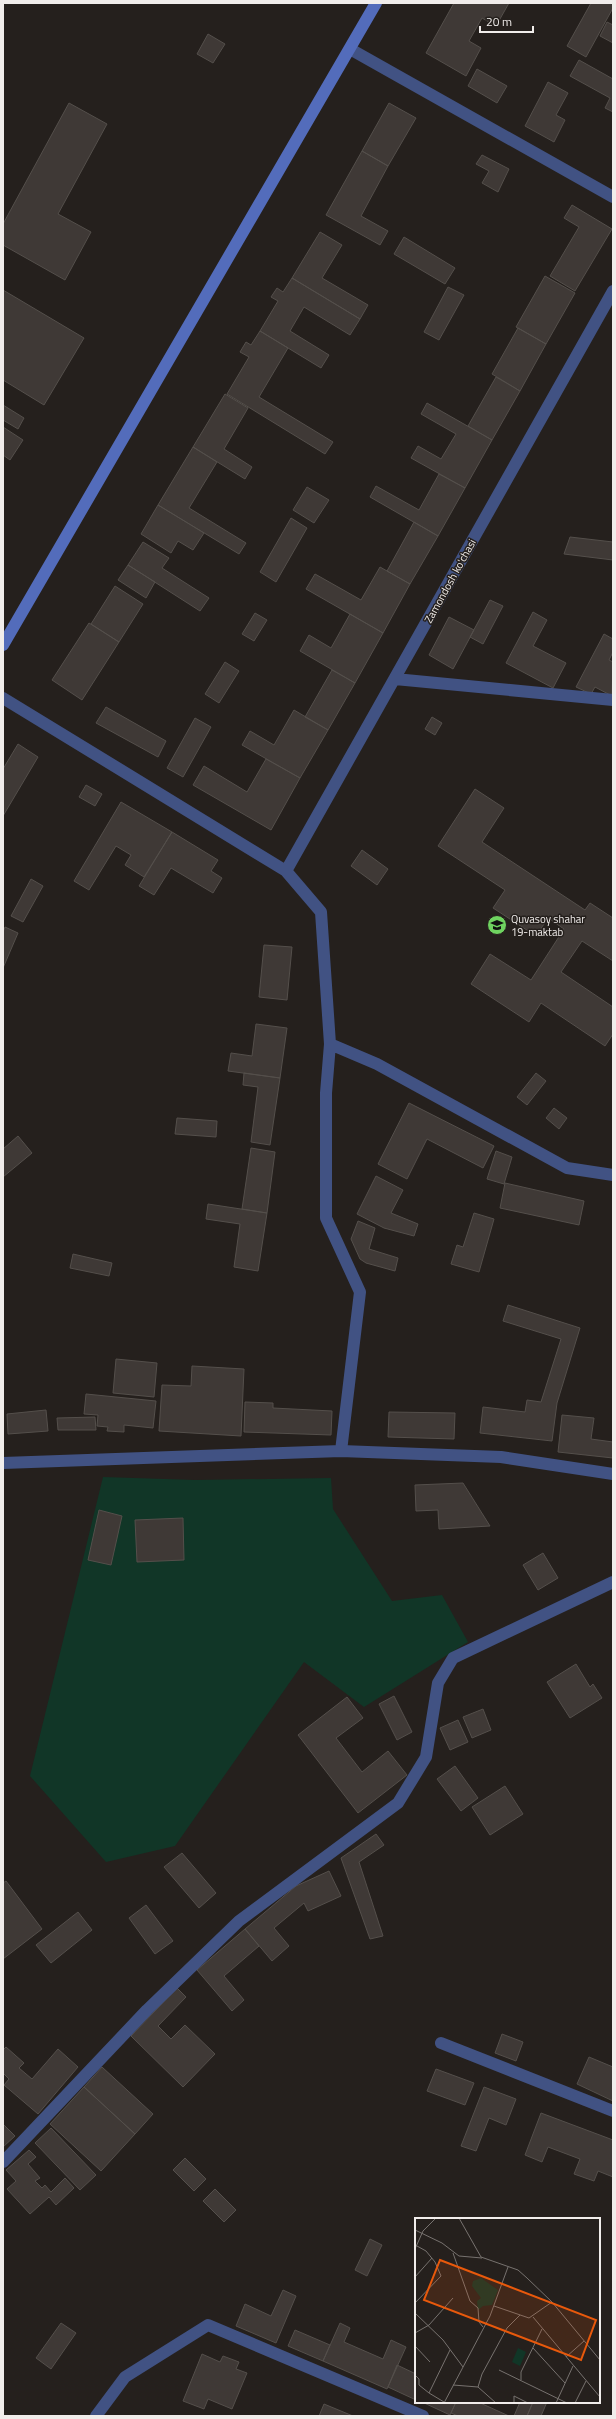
<svg xmlns="http://www.w3.org/2000/svg" width="616" height="2419" font-family="'Titillium Web',sans-serif">
  <style>
    .green { fill: #113627 }
    .building { fill: #3f3936; stroke: #544f4b }
    .lines { fill: none; stroke-linecap: round; stroke-linejoin: round }
    .street { stroke: #415283; stroke-width: 12 }
    .secondary { stroke: #536cbb; stroke-width: 12 }
    .labels { text-anchor: middle; stroke-width: 3; stroke-linejoin: round; paint-order: stroke }
    .street-label { font-size: 11px; fill: #f1edeb; stroke: #25201d }
    .poi-label { font-size: 11px; fill: #f1edeb; stroke: #25201d; text-anchor: start }
    .inset-road { fill: none; stroke: #77726f; stroke-width: 1 }
    .view { fill: #e8590c; fill-opacity: 0.15; stroke: #e8590c; stroke-width: 2 }
    .inset-edge { fill: none; stroke: #f1edeb; stroke-width: 2 }
  </style>
  <rect width="100%" height="100%" fill="#25201d"/>
  <path class="green" d="M103,1477l92,3 136,-2 2,31 59,92 50,-6 26,47 -104,65 -60,-45 -129,184 -69,16 -76,-86z"/>
  <path class="building" d="M454,3h55l-13,23 -14,-8 -13,23 12,7 -15,28 -40,-23z
    M591,3h22v5l-27,49 -19,-11z
    M607,22l6,3v18l-13,-7z
    M208,34l17,10 -12,19 -16,-9z
    M579,60l34,19v33l-8,-4 5,-10 -40,-22z
    M477,69l30,17 -10,17 -29,-17z
    M548,82l20,11 -12,22 9,5 -11,22 -29,-16z
    M69,103l38,21 -49,90 33,18 -26,48 -62,-35v-21z
    M389,103l27,15 -28,48 -26,-15z
    M362,151l26,15 -27,50 27,15 -8,14 -54,-30z
    M482,155l27,14 -11,23 -16,-9 7,-12 -13,-7z
    M572,205l40,24 -37,62 -25,-15 29,-49 -15,-9z
    M320,232l22,13 -20,33 46,27 -8,14 -68,-41z
    M404,237l51,31 -10,16 -51,-30z
    M545,276l30,17 -29,51 -30,-17z
    M292,278l68,41 -10,16 -46,-28 -14,24 39,24 -8,13 -61,-37 18,-30 -7,-4 6,-9 6,4z
    M448,287l16,8 -25,45 -15,-8z
    M3,290l81,48 -40,67 -41,-25z
    M518,328l28,16 -26,47 -28,-17z
    M260,331l28,17 -29,49 74,45 -8,12 -98,-60 22,-37 -9,-5 6,-10 5,3z
    M496,377l24,14 -28,49 -24,-14z
    M225,394l23,14 -24,41 28,18 -7,12 -52,-32z
    M427,403l65,37 -27,48 -54,-30 7,-12 23,13 15,-25 -35,-20z
    M3,405l21,13 -6,11 -15,-9z
    M3,427l20,13 -13,20 -7,-5z
    M193,447l24,15 -28,46 57,35 -7,11 -81,-49z
    M439,474l26,14 -27,48 -68,-39 6,-11 43,24z
    M307,487l22,13 -15,23 -21,-13z
    M158,505l46,28 -11,17 -15,-9 -7,12 -30,-19z
    M291,518l16,10 -31,54 -16,-10z
    M414,522l24,14 -28,48 -23,-13z
    M570,537l43,5v18l-49,-6z
    M143,542l26,16 -7,10 47,30 -9,13 -72,-46z
    M128,565l27,17 -9,16 -28,-18z
    M380,567l30,17 -27,49 -77,-44 9,-15 46,26z
    M115,586l28,18 -24,38 -28,-18z
    M490,600l13,6 -20,38 -13,-7z
    M533,612l14,8 -14,26 33,17 -13,25 -47,-25z
    M255,613l12,7 -13,21 -12,-7z
    M350,614l33,19 -28,50 -55,-32 9,-16 22,13z
    M449,617l25,13 -21,39 -24,-14z
    M89,623l30,19 -37,58 -30,-20z
    M604,634l9,5v13l-4,8 4,2 -1,34 -17,-9 -4,7 -15,-7z
    M225,662l14,9 -20,32 -14,-9z
    M332,670l23,13 -27,47 -23,-13z
    M106,707l60,34 -8,16 -62,-34z
    M294,710l34,20 -28,48 -58,-33 8,-14 24,14z
    M432,717l10,6 -7,12 -10,-6z
    M195,718l16,9 -28,50 -16,-9z
    M18,744l20,13 -35,59v-47z
    M266,759l34,19 -29,52 -78,-45 11,-19 43,26z
    M86,785l16,9 -7,12 -16,-9z
    M475,789l29,19 -22,34 103,68 5,-7 23,15v43l-31,-20 -21,31 52,35v27l-8,12 -64,-43 -12,19 -58,-38 19,-30 41,26 33,-51 -16,-11 -12,18 -43,-28 12,-18 -67,-44z
    M121,802l51,30 -28,45 -19,-12 6,-10 -15,-9 -27,44 -15,-9z
    M172,832l46,28 -7,11 11,7 -9,15 -42,-25 -17,27 -15,-9z
    M362,850l26,19 -11,16 -26,-19z
    M31,879l12,7 -20,36 -12,-6z
    M5,927l13,6 -15,35v-36z
    M264,945l28,2 -5,53 -28,-3z
    M256,1024l31,4 -7,50 -52,-7 3,-18 21,3z
    M244,1073l36,5 -10,67 -19,-3 7,-55 -15,-2z
    M536,1073l10,8 -19,24 -10,-8z
    M409,1103l85,43 -11,22 -56,-29 -20,40 -29,-15z
    M554,1108l13,10 -8,11 -13,-11z
    M177,1118l40,3 -1,16 -41,-3z
    M18,1136l14,17 -29,24v-28z
    M251,1148l24,4 -8,61 -25,-4z
    M496,1151l16,6 -8,27 -17,-5z
    M376,1176l27,14 -12,23 27,11 -4,12 -30,-8 -27,-14z
    M505,1183l79,18 -5,24 -79,-17z
    M208,1204l59,9 -9,58 -24,-4 6,-43 -34,-5z
    M474,1213l20,6 -15,53 -28,-8 6,-19 6,2z
    M358,1221l17,7 -6,21 29,9 -3,13 -29,-8 -6,-4 -9,-20z
    M73,1254l39,9 -3,13 -39,-8z
    M508,1305l72,23 -23,75 -5,38 -72,-8 3,-26 42,5 2,-12 14,2 20,-63 -58,-18z
    M116,1359l41,4 -3,34 -41,-4z
    M192,1366l52,3 -3,67 -82,-5 3,-46 29,1z
    M86,1394l70,7 -3,27 -29,-3v7l-17,-1 1,-4 -11,-1 1,-11 -14,-1z
    M245,1402l28,1v5l59,3 -1,24 -87,-3z
    M46,1410l2,21 -40,3 -1,-20z
    M389,1412l66,1 -1,26 -66,-2z
    M562,1415l32,3 -3,21 22,3v16l-55,-6z
    M95,1417l1,13h-38l-1,-12z
    M463,1483l27,43 -51,3 -1,-19 -22,1 -1,-26z
    M99,1510l23,6 -11,49 -23,-5z
    M183,1518l1,42 -47,2 -2,-42z
    M543,1553l15,25 -20,12 -15,-25z
    M576,1664l14,23 3,-3 9,14 -32,20 -23,-36z
    M394,1696l18,36 -15,8 -18,-36z
    M347,1697l16,21 -27,20 26,34 26,-21 19,24 -49,38 -60,-78z
    M483,1709l8,21 -19,8 -9,-21z
    M458,1720l10,22 -18,8 -10,-22z
    M455,1766l23,32 -17,13 -24,-32z
    M505,1786l18,28 -33,21 -18,-28z
    M376,1834l8,11 -25,17 24,74 -13,3 -29,-81z
    M182,1853l34,40 -17,15 -35,-41z
    M329,1871l12,25 -33,15 -4,-8 -30,25 15,18 -17,15 -27,-32 51,-43z
    M6,1881l36,48 -39,30v-76z
    M146,1905l27,36 -18,13 -26,-36z
    M78,1912l14,18 -41,33 -15,-18z
    M245,1929l14,17 -35,30 20,24 -12,11 -35,-41z
    M177,1988l9,9 -28,29 13,13 14,-14 30,29 -32,33 -52,-51z
    M502,2034l21,8 -7,19 -21,-8z
    M6,2047l18,16 -5,5 13,11 26,-30 20,18 -40,47 -34,-29 5,-6 -6,-6v-23z
    M589,2057l24,10v34l-36,-17z
    M102,2067l51,47 -18,20 -51,-47z
    M436,2069l38,14 -9,22 -38,-14z
    M84,2087l51,47 -34,37 -51,-47z
    M484,2087l32,12 -10,26 -17,-7 -13,33 -15,-5z
    M541,2113l72,27v37l-15,-6 -4,10 -20,-7 6,-15 -32,-12 -6,15 -17,-7z
    M3,2124l12,12 -12,11z
    M51,2128l45,47 -16,15 -45,-47z
    M29,2150l7,7 -8,7 12,14 -5,3 7,7 3,-3 6,7 14,-14 9,10 -18,17 -7,-8 -19,17 -23,-25 9,-8 -10,-11z
    M185,2158l21,21 -12,12 -21,-21z
    M215,2189l21,21 -12,12 -21,-21z
    M370,2239l12,6 -15,31 -12,-6z
    M283,2290l13,6 -20,47 -40,-17 9,-22 26,12z
    M61,2323l15,10 -25,36 -15,-11z
    M340,2323l10,5 -6,14 39,17 8,-19 15,7 -19,42 -64,-28z
    M295,2330l35,15 -7,16 -35,-15z
    M202,2354l18,8 3,-6 16,6 -3,7 11,4 -15,36 -24,-10 -4,10 -21,-8z
    M397,2365l19,9v26l-28,-13z
    M422,2402h34l-6,13z
    M456,2402h22l31,14h-51l-7,-3z
    M520,2402h13l-6,14h-13z
    M533,2402h14l-6,14h-14z
    M324,2404l29,12h-34z"/>
  <g class="lines">
    <path class="street" d="M350,49l263,148
      M395,679l218,21
      M3,698l283,173 35,41 9,132 -4,49v125l34,74 -19,159
      M286,871l327,-580
      M330,1044l47,20 190,104 46,7
      M3,1463l338,-12 160,6 112,17
      M441,2043l172,68
      M3,2162l144,-152 92,-89 159,-118 28,-46 12,-74 15,-25 160,-76
      M96,2416l29,-39 83,-52 215,91"/>
    <path class="secondary" d="M3,645l373,-642"/>
  </g>
  <defs>
    <symbol id="school-disc" viewBox="-11 -11 22 22"><circle r="9.5" fill="#6fd360" stroke="#25201d"/><path d="M0-5L7-2L0 1L-7-2ZM-4 1L0 2.5L4 1V4Q0 6-4 4Z" fill="#111"/></symbol>
  </defs>
  <g fill-rule="evenodd">
    <use href="#school-disc" x="486" y="914" width="22" height="22"/>
  </g>
  <g class="labels">
    <g class="street-label">
      <text transform="translate(450 581) rotate(-61)" y="4">Zamondosh ko'chasi</text>
    </g>
    <g class="poi-label">
      <text x="511" y="923">Quvasoy shahar<tspan x="511" dy="13">19-maktab</tspan></text>
    </g>
  </g>
  <g transform="translate(415 2218)">
    <rect width="185" height="185" fill="#25201d"/>
    <path d="M66,60l17,12 -6,15 -9,1 -5,4 -1,-9 4,-3 -9,-12 1,-5zM103,130l8,4 -6,14 -8,-4z" fill="#113627"/>
    <path class="inset-road" d="M44,0l22,39 37,13 9,8 25,24 48,58M0,12l27,13 17,13 23,2M0,31l8,-18 13,-13M38,35l17,48 8,7 1,14 4,5M0,59l17,-19M0,85l26,-27 -6,-14 -9,-11 -9,-5M79,88l35,12 23,-16M0,95l28,27 20,27M118,99l67,80M0,115l14,-8 24,-27M0,128l15,16M118,130l32,35M151,139l18,-16M84,152l68,33M0,157l4,4v6l10,8M106,162v-8l21,-43M38,167l25,2 18,16M63,169l4,-13 25,-46 13,-13M29,184l-15,-9 21,-43M29,185l46,-87 18,-49M99,185v-7l14,7M141,185l17,-37M160,185l11,-22"/>
    <path class="view" d="M25,42l156,60 -15,40 -157,-60z"/>
    <rect width="185" height="185" class="inset-edge"/>
  </g>
  <rect width="616" height="2419" fill="none" stroke="#f1edeb" stroke-width="8"/>
  <path d="M480 26v6h53v-6" fill="none" stroke="#f1edeb" stroke-width="2"/>
  <text x="486" y="26" font-size="12" fill="#f1edeb" stroke="#25201d" stroke-width="3" paint-order="stroke">20 m</text>
</svg>
